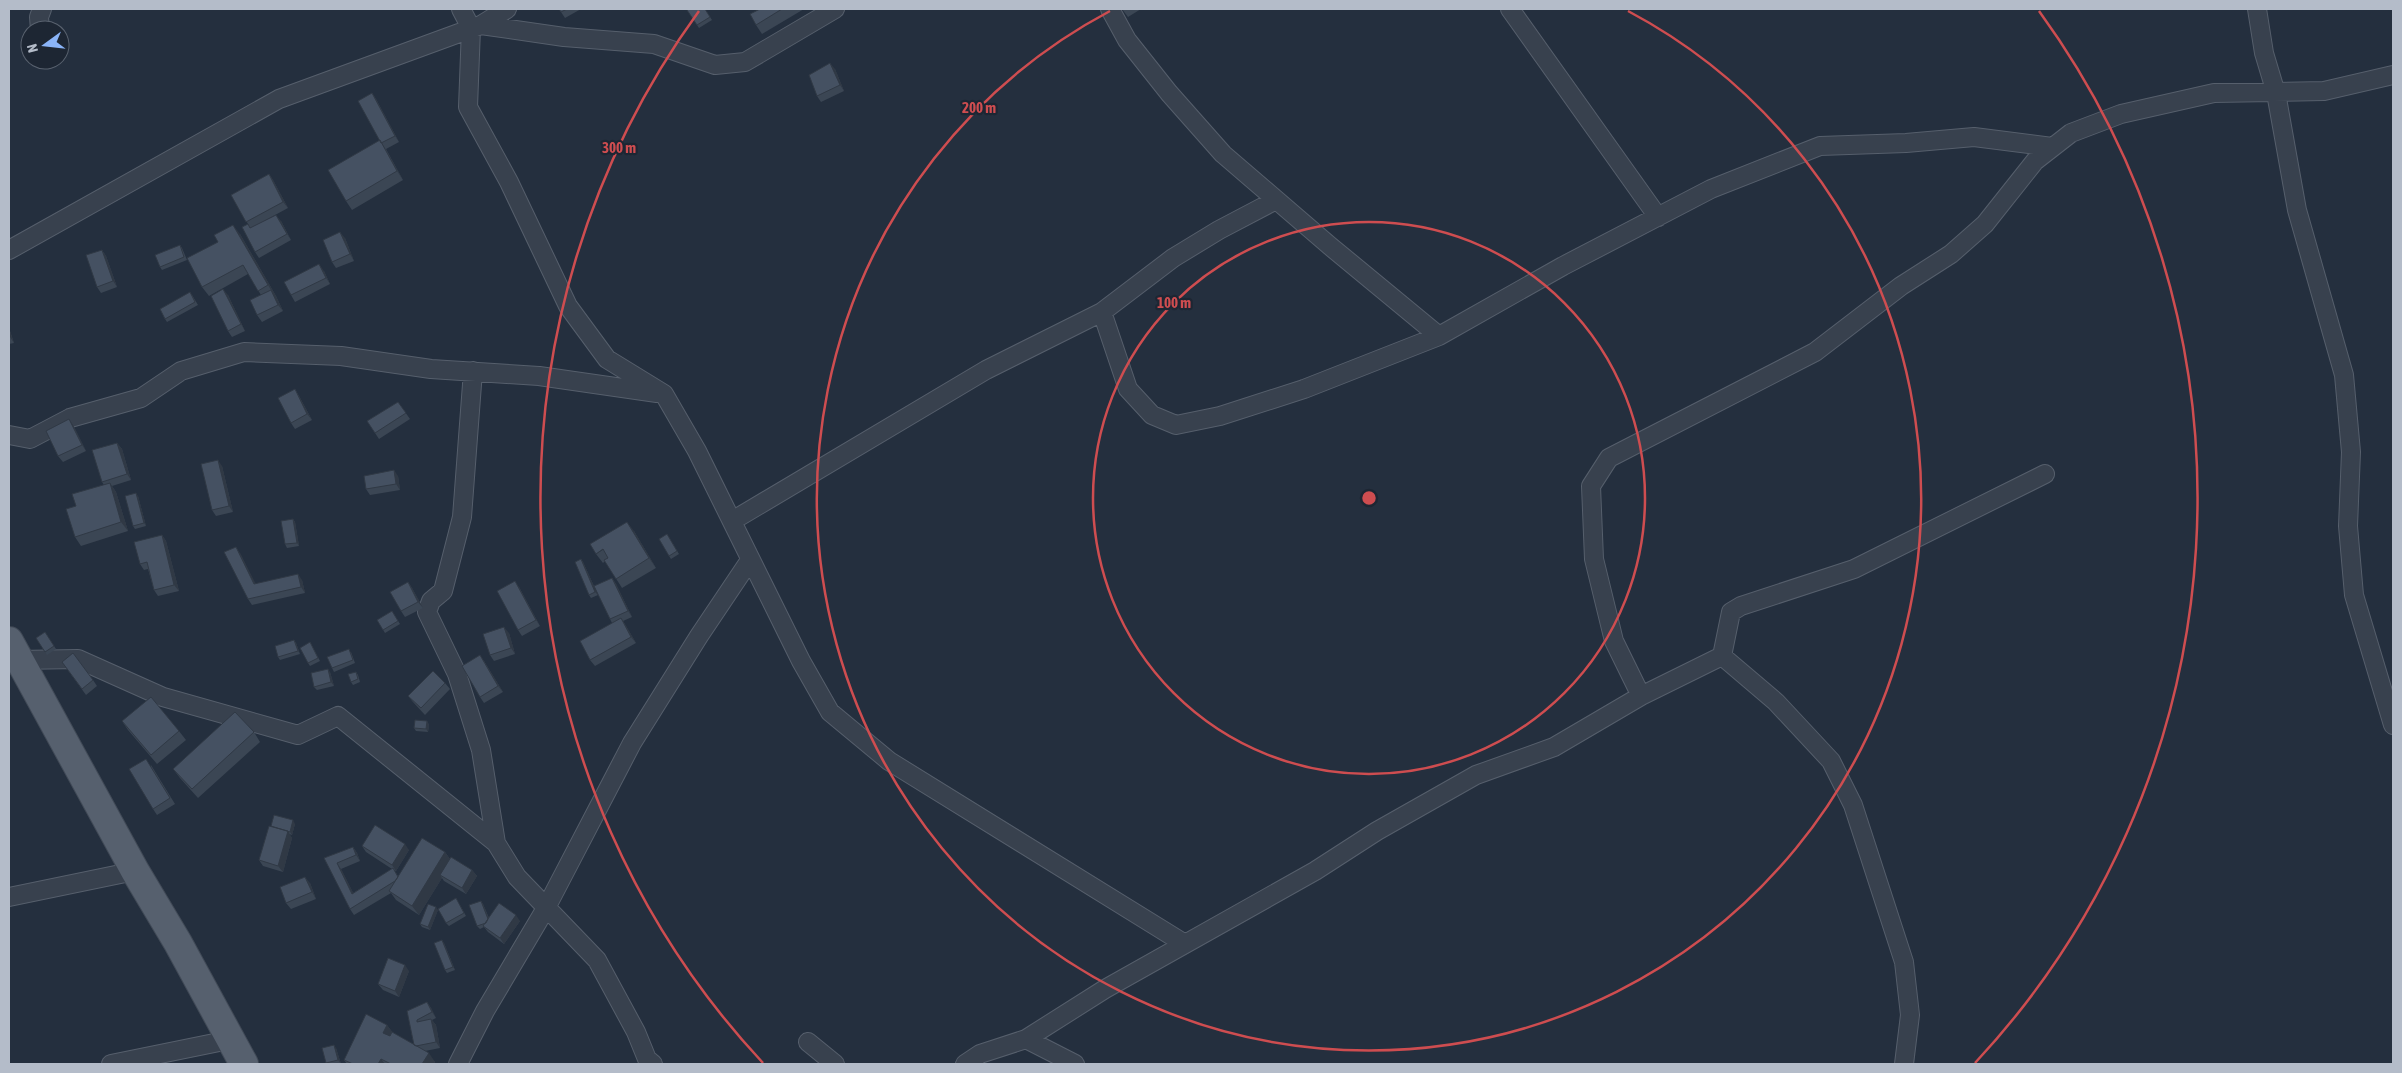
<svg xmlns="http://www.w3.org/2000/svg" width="2402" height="1073" font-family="'Asap Condensed',sans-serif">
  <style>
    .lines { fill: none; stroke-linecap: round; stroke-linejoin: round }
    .street-casing { stroke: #565f6c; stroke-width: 20 }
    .primary-casing { stroke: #414a57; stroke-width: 30 }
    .street { stroke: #38414e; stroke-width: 18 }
    .primary { stroke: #56606e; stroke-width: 28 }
    .wall { fill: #3b4654 }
    .shaded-wall { fill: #303945 }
    .building { fill: #455162; stroke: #303945 }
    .ring { fill: none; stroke: #ce4d50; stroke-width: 2.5 }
    .centre { fill: #ce4d50; stroke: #1d2633; stroke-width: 2.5 }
    .ring-label { font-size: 15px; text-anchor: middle; font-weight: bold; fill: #ce4d50; stroke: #1d2633; stroke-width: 4.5; stroke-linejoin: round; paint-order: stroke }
  </style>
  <rect width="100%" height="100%" fill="#242f3e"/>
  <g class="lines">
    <defs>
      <path id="street" d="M461,9l10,19 -3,79 41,75 59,124 39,53 57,35 33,57 104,210 29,51 59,49 296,183
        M1110,9l17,31 42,53 54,61 107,92 109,90
        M1510,9l148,208
        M2257,9l7,44 12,40 21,117 47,165 7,77 -3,74 6,69 39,130
        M481,25l83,12 90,7 61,21 30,-3 90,-53
        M40,30l-1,-13 3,-8
        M9,250l270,-151 202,-74 26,-16
        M1102,312l26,77 24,26 24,10 44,-9 84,-27 135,-53 124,-70 148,-77 109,-43 86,-3 68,-6 78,10
        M473,371l-11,146 -19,74 -12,10 -4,11 30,62 24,76 15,93
        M9,435l21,4 40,-21 71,-20 40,-27 63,-19 97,4 90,13 108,7 118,17
        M732,521l254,-151 116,-58 71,-54 46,-28 57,-30
        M1722,656l54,46 55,59 22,44 51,157 6,53 -6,49
        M18,660l60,-1 85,38 135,38 40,-19 158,127 21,34 80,83 39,72 11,27 6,5
        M1641,696l-27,-55 -20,-82 -3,-73 18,-28 206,-106 86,-66 50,-32 34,-30 50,-63 36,-28 50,-19 93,-21 110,-2 69,-16
        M9,897l126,-26
        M1026,1039l49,25
        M808,1042l27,22
        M111,1064l118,-24
        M458,1064l27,-53 61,-103 86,-165 67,-107 51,-76
        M965,1064l15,-10 46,-15 79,-50 210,-118 62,-40 99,-56 78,-28 87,-51 81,-40 9,-44 10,-6 113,-37 191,-95"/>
      <path id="primary" d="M9,641l126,230 43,72 66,121"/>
    </defs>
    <use href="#street" class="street-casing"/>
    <use href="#primary" class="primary-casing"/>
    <use href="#street" class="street"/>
    <use href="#primary" class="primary"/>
  </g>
  <path class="wall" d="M559,9h22l-16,9z
    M705,9l7,11 -13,8 -12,-18z
    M758,9h46l-42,25 -6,-9 2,-15z
    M1122,9h19l-13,8z
    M835,69l9,22 -23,11 -4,-6z
    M372,93l4,6 23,43 -13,7 17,31 -51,30 -6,-9 34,-61z
    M269,174l4,6 15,28 -24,13h17l10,19 -32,18 -4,-6 -7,-28 -17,-29z
    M240,234l36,62 7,15 -21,11 -5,-7 4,-20 -13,-21 -39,22 -7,-9z
    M345,238l9,23 -18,7 -4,-6z
    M180,245l2,3 5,12 -25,10 -2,-3z
    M102,250l4,6 11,31 -16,6 -4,-6z
    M324,271l6,13 -35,18 -4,-7z
    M192,295l6,10 -31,17 -2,-3z
    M228,295l17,36 -13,6 -4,-6z
    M9,328l5,15 -5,1z
    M295,389l4,7 13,24 -17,9 -4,-6z
    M398,402l12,17 -31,20 -12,-18z
    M73,425l13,26 -23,11 -5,-6z
    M117,443l5,6 9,31 -19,6 4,6 12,39 -47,15 -6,-9 1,-31 28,-21 -2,-3z
    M222,466l11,46 -17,4 -4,-6z
    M398,476l2,14 -30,5 -4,-6z
    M138,496l8,30 -11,3 -2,-3z
    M293,519l2,3 4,24 -12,2 -2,-4z
    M634,531l22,37 -34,20 -17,-27 -2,2 -7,-9z
    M667,534l12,20 -8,5 -2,-3z
    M162,535l4,6 13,50 -21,5 -4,-6 -6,-21 -4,1 -4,-6z
    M240,553l15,31 47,-4 3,13 -53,12 -4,-6z
    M581,559l2,3 15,33 -7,3 -2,-3z
    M612,578l4,6 16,33 -9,4 13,22 -41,23 -5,-6 22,-37 -2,-4z
    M408,582l4,6 11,20 -18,9 -4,-6z
    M519,587l21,39 -18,10 -4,-6z
    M392,611l8,13 -15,9 -8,-13z
    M45,632l11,17 -9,6 -11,-17z
    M509,633l6,21 -21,7 -4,-6z
    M294,640l2,3 4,11 -20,6 -2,-3z
    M310,642l10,19 -10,5 -2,-3z
    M351,652l4,11 -21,9 -2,-4z
    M484,661l19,31 -19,11 -4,-6z
    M62,662l31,18 4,6 -11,9z
    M330,672l4,14 -17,4 -3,-3z
    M356,672l2,3 2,7 -7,3 -2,-3z
    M445,683l5,6 -25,26 -12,-13 -5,-6z
    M122,721l57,10 7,9 -29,24 -29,-34z
    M427,721l2,4 -1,7 -12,-1 -2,-3z
    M254,732l6,10 -62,56 -18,-20 -7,-9z
    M151,765l24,39 -18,11 -4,-6z
    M295,824l-3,11 -3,-1 3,4 -9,34 -20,-6 -4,-6 12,-34z
    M362,846l47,4 -13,21 -2,-1 4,6 47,-24 5,7 22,11 5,6 -11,18 -22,-13 -2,-3 -23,37 -23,-15 -5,-7 -37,22 -4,-6 -26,-51 29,-11 4,6 3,8 -19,8 12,24 39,-24 -26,-17z
    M310,883l6,16 -25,10 -5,-6z
    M456,898l10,18 -17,10 -3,-3z
    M481,901l2,3 6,14 31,3 -16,23 -16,-12 -4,-5 -4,2 -3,-3z
    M438,910l-8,20 -8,-3 -2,-3z
    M444,943l11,27 -8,3 -2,-3z
    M409,971l-10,26 -16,-7 -5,-6z
    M427,1002l4,6 5,10 -4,2 4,5 4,23 -15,3 10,11 -1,2h-87l-3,-4 43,-35 5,7 22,13 -7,-34z
    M336,1048l5,16h-14l-1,-1z"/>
  <path class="shaded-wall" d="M830,63l5,6 9,22 -4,-6z
    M372,93l4,6 23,43 -4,-6z
    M380,140l6,10 17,30 -6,-9z
    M269,174l4,6 15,28 -5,-6z
    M276,215l5,6 10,19 -4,-6z
    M233,225l7,9 36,62 7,15 -5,-6 -7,-15z
    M340,232l5,6 9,23 -4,-7z
    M102,250l4,6 11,31 -4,-6z
    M319,264l5,7 6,13 -4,-6z
    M223,289l5,6 17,36 -4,-7z
    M9,328l5,15 -4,-6 -1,-3z
    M295,389l4,7 13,24 -5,-6z
    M69,419l4,6 13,26 -4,-6z
    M117,443l5,6 9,31 -4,-6z
    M218,460l4,6 11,46 -4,-6z
    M394,470l4,6 2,14 -4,-6z
    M110,483l6,9 12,39 -7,-9z
    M136,493l2,3 8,30 -2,-3z
    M293,519l2,3 4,24 -2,-3z
    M627,522l7,9 22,37 -7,-10z
    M162,535l4,6 13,50 -5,-6z
    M236,547l4,6 19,37 -5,-6z
    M581,559l2,3 15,33 -3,-3z
    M298,574l4,6 3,13 -4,-6z
    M612,578l4,6 16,33 -4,-6z
    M515,581l4,6 21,39 -4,-6z
    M408,582l4,6 11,20 -5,-6z
    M621,618l4,6 11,19 -5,-6z
    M504,627l5,6 6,21 -4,-6z
    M294,640l2,3 4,11 -2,-3z
    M480,655l4,6 19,31 -5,-6z
    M328,669l2,3 4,14 -3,-4z
    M427,721l2,4 -1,7 -2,-3z
    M293,820l2,4 -3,11 -2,-3z
    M288,831l4,7 -9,34 -5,-6z
    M405,844l4,6 -13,21 -4,-6z
    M353,847l4,6 3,8 -4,-6z
    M445,852l7,10 -12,13 2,3 -23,37 -7,-9z
    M337,863l4,6 16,31 -5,-6z
    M472,870l5,6 -11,18 -4,-6z
    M305,877l5,6 6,16 -4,-7z
    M481,901l2,3 8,21 -2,-3z
    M436,907l2,3 -8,20 -2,-3z
    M516,915l4,6 -16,23 -4,-6z
    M442,940l2,3 11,27 -2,-3z
    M405,965l4,6 -10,26 -4,-6z
    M427,1002l4,6 5,10 -4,-6z
    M431,1019l5,6 4,23 -4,-6z
    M387,1025l7,9 -4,8 -7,-9z
    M334,1045l2,3 5,16 -3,-4z
    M429,1053l6,9 -1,2h-12z
    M381,1059l4,5h-7z"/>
  <path class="building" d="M559,9h8l-6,3z
    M689,9h16l5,8 -13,8 -10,-15z
    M760,9h22l-26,16 -6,-11z
    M830,63l10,22 -23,11 -8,-21z
    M372,93l23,43 -14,7 -23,-42z
    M380,140l17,31 -51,30 -18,-31z
    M269,174l14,28 -37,20 -15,-27z
    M276,215l11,19 -32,18 -13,-25 6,-3 2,4z
    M233,225l35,60 -10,6 -15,-26 -41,22 -15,-29 31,-16 -4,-7z
    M340,232l10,22 -18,8 -9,-22z
    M180,245l4,12 -24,10 -5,-12z
    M102,250l11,31 -16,6 -11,-32z
    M319,264l7,14 -35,17 -7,-13z
    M223,289l18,35 -13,7 -17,-35z
    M271,290l7,15 -21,10 -7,-15z
    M190,292l5,10 -30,17 -5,-10z
    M295,389l12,25 -16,9 -13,-25z
    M398,402l8,11 -31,20 -8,-12z
    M69,419l13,26 -24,11 -12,-25z
    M117,443l10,31 -25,8 -10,-32z
    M218,460l11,46 -17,4 -11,-46z
    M394,470l2,14 -30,5 -2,-13z
    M110,483l11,39 -46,15 -9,-28 10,-3 -4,-12z
    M136,493l8,30 -11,3 -8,-30z
    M293,519l4,24 -12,1 -4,-23z
    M627,522l22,36 -33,21 -12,-19 4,-2 -5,-9 -7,5 -6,-10z
    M667,534l10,17 -8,5 -10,-17z
    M162,535l12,50 -20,5 -7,-28 -7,2 -6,-22z
    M236,547l18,37 44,-10 3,13 -53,12 -24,-47z
    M581,559l14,33 -6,3 -14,-33z
    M612,578l16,33 -18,8 -16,-33z
    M515,581l21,39 -18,10 -21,-39z
    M408,582l10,20 -17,9 -11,-19z
    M392,611l6,10 -15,9 -6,-10z
    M621,618l10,19 -41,23 -10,-19z
    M504,627l7,21 -21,7 -7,-21z
    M45,632l9,14 -9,6 -9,-14z
    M294,640l4,11 -20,6 -3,-11z
    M310,642l8,16 -10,5 -8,-15z
    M349,649l4,11 -21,8 -5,-11z
    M73,653l20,27 -11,9 -20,-27z
    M480,655l18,31 -18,11 -18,-31z
    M328,669l3,13 -17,5 -3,-14z
    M433,671l12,12 -24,25 -13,-12z
    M356,672l2,7 -7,3 -3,-8z
    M151,697l28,34 -28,24 -29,-34z
    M235,712l19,20 -62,57 -19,-20z
    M415,720l12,1 -1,8 -12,-1z
    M146,759l24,39 -17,11 -24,-40z
    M274,815l19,5 -3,12 -19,-6z
    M375,825l30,19 -13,21 -30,-19z
    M269,826l19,5 -10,35 -19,-6z
    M422,838l23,14 -33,54 -23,-15z
    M353,847l3,8 -19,8 15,31 41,-26 5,9 -3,4 -45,28 -26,-51z
    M451,857l21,13 -10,18 -22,-13z
    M305,877l7,15 -26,11 -6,-16z
    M456,898l8,15 -18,10 -8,-14z
    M481,901l7,18 -2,4 -9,3 -8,-21z
    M499,903l17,12 -16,23 -17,-12z
    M428,904l8,3 -8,20 -8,-3z
    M442,940l11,27 -8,3 -11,-27z
    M388,958l17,7 -10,26 -17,-7z
    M427,1002l5,10 -15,8v2l14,-3 5,23 -20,4 -2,-1 -7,-34z
    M366,1014l21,11 -4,8 7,3 2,-4 37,21 -7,11h-31l-10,-5 -3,5h-25l-9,-4z
    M334,1045l4,15 -12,3 -4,-15z"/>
  <g class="ring">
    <circle cx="1369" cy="498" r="276"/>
    <path d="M1628 11A552 552 0 1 1 1110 11"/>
    <path d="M763 1063A828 828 0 0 1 699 11M2039 11A828 828 0 0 1 1975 1063"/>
  </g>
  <circle cx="1369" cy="498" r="8" class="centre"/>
  <g class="ring-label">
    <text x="979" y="113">200 m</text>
    <text x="619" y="153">300 m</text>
    <text x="1174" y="308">100 m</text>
  </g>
  <rect width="2402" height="1073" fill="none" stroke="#b4bcc9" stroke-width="20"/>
  <g transform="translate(45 45) rotate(255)"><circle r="24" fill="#1d2633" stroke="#59626f"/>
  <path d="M0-4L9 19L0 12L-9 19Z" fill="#8ab4f8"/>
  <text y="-8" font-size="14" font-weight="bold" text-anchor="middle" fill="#b4bcc9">N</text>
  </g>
</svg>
